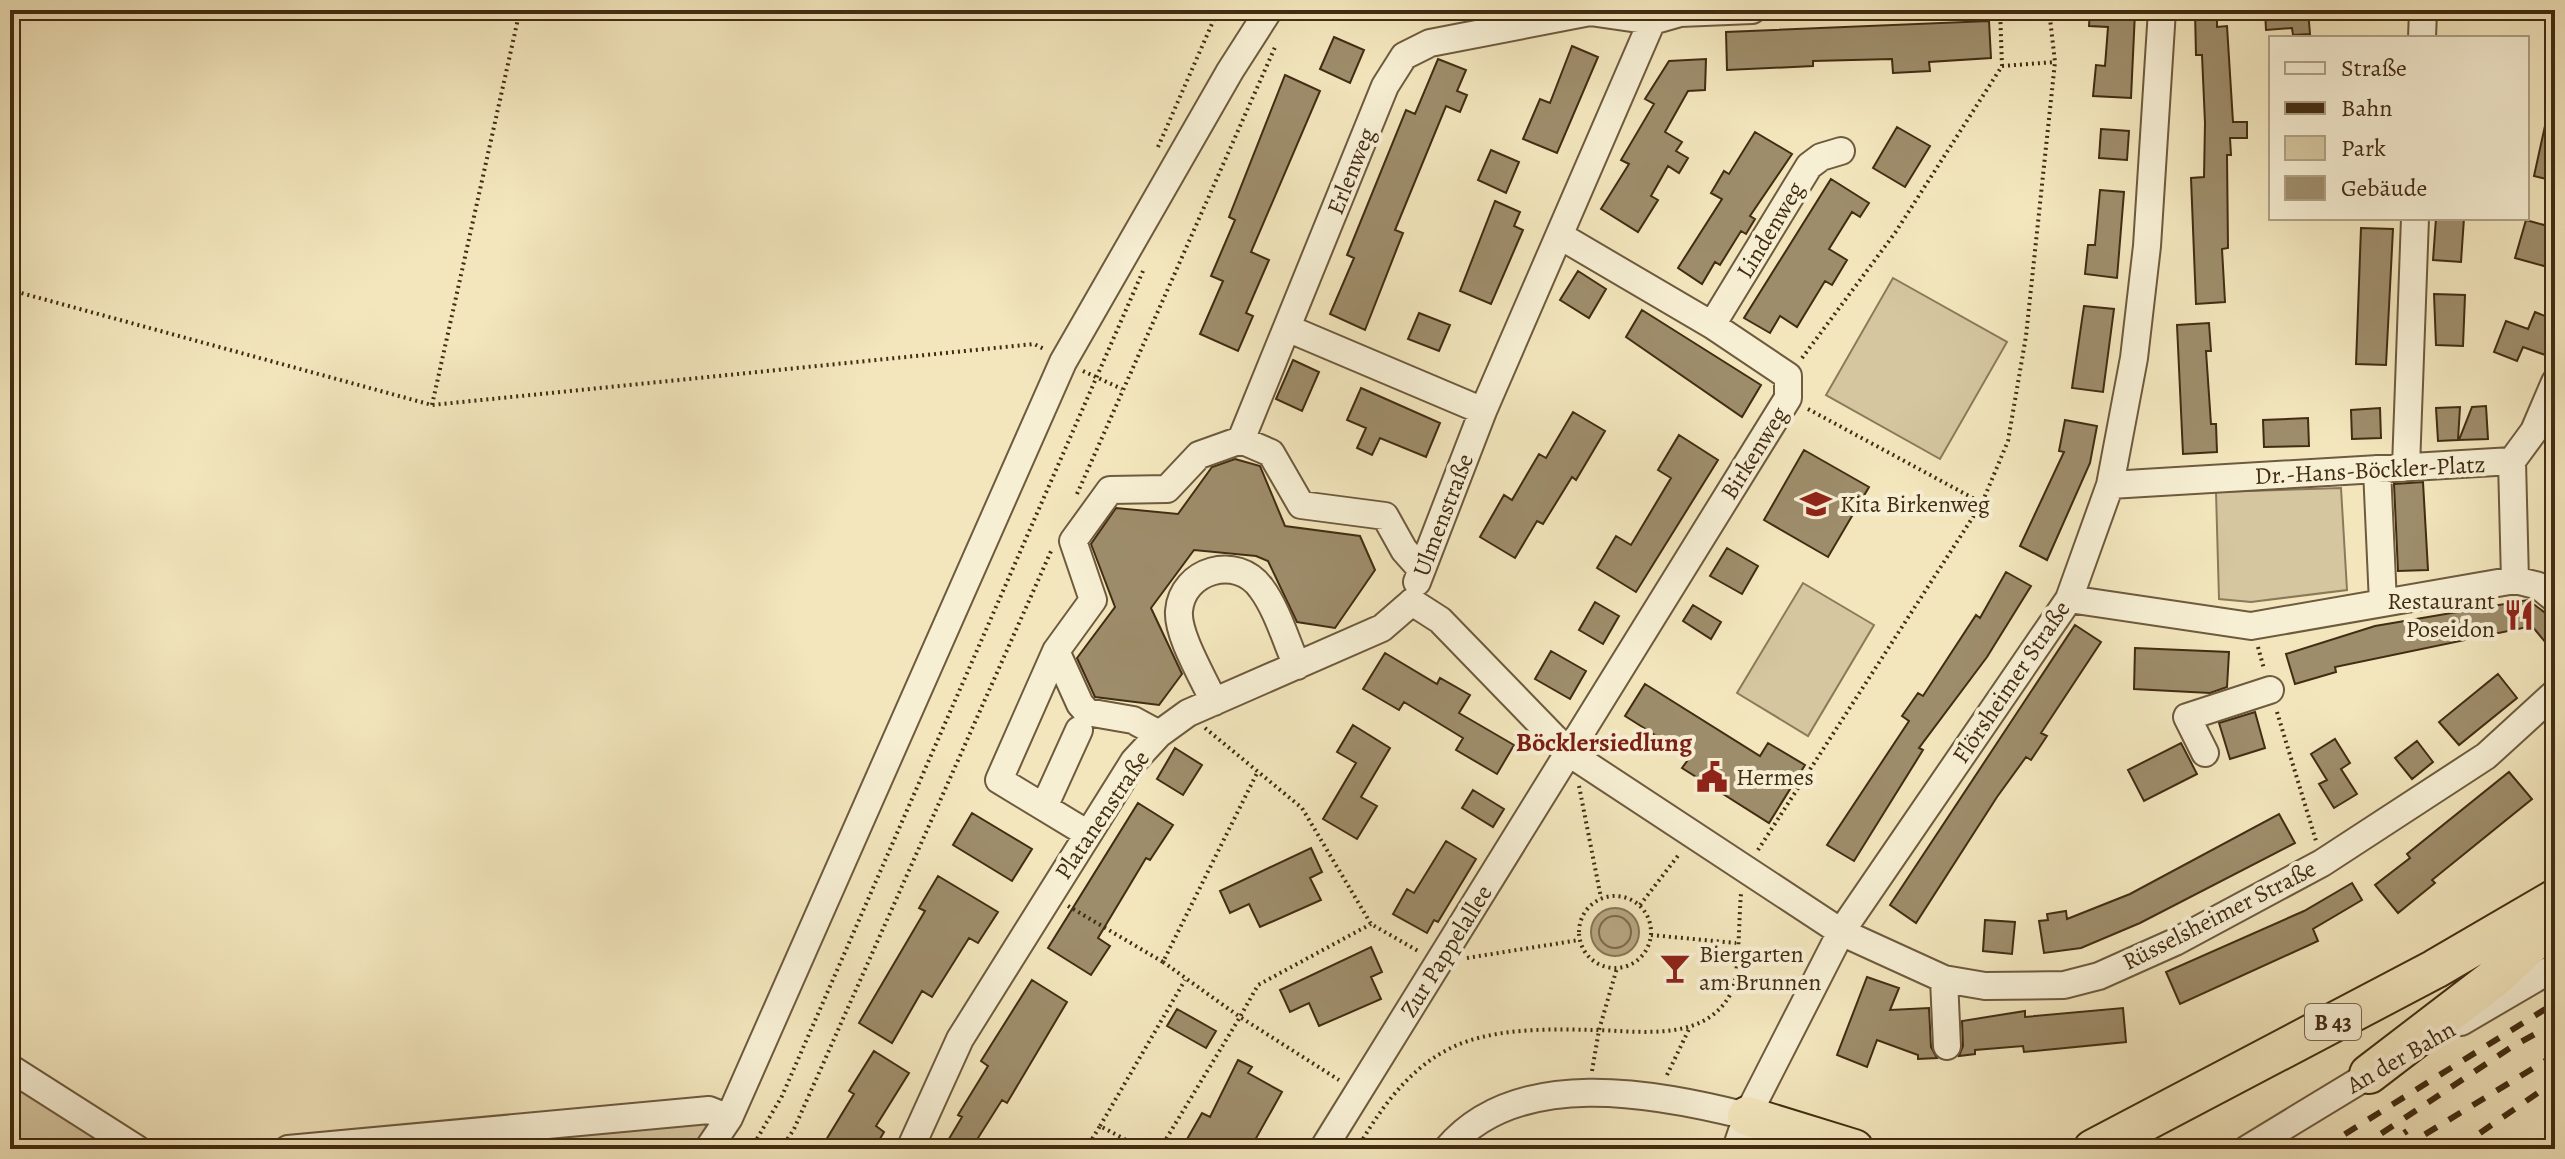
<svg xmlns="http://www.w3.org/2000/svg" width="2565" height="1159" font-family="Alegreya,serif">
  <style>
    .green { fill: #d5c6a0; stroke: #8c7959; stroke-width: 2 }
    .water { fill: #b7a783; stroke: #887656; stroke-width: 2 }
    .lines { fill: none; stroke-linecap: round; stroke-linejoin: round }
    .shore { stroke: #7c6a4a; stroke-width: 2 }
    .building { fill: #9e8d6b; stroke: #422c12; stroke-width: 2 }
    .minor-casing { stroke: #6e5a3d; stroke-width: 30 }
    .highway-casing { stroke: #422c12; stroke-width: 42 }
    .path { stroke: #422c12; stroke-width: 4; stroke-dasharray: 2 4; stroke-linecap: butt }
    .minor { stroke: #f7efd4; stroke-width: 26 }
    .highway { stroke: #f3e6bd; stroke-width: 38 }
    .rail { stroke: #422c12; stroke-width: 6; stroke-dasharray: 14 14; stroke-linecap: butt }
    .labels { text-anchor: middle; stroke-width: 8; stroke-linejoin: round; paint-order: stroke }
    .shield { fill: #f7efd4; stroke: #78664c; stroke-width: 2 }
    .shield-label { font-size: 22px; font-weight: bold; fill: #422c12 }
    .street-label { font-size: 24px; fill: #422c12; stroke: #f7efd4 }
    .poi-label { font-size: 24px; fill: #422c12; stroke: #f7efd4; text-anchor: start }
    .neighbourhood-label { font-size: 26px; font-weight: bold; fill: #7a1f14; stroke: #f7efd4 }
  </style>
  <rect width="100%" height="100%" fill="#f3e6bd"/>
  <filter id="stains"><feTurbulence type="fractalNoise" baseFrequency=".0025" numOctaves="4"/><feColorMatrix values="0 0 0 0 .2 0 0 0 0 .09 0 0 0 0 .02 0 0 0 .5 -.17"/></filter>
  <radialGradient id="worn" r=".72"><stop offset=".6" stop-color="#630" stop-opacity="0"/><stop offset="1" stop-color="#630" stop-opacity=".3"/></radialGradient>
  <path class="green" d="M1893,278l114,64 -67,117 -114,-64z
    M2341,488l6,102 -96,12 -32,-3 -3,-107z
    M1803,583l71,42 -66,111 -71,-43z
    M10,1077l114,72h-114z
    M700,1118l11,15 -11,16h-347z"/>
  <path class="water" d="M1591 932a24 24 0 1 1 48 0a24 24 0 1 1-48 0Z"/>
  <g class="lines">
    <path class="shore" d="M1599 932a16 16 0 1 1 32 0a16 16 0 1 1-32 0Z"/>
  </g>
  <path class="building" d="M2090,10l45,2 -4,86 -38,-2 3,-31 9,1 3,-39 -19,-1z
    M2265,10h43l2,24 -17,1 -1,-7 -26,2z
    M2195,12h22v15l10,-1 6,96h14v16h-17l1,17h-4l1,93 -6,1 3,53 -29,2 -5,-126 13,-1 1,-54 -3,-68h-6z
    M1989,21l2,37 -62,4 1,9 -37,2 -1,-14 -79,2v5l-86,4 -1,-38z
    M1334,37l30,13 -14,33 -30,-14z
    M1572,46l26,11 -41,96 -34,-14 17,-40 10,4z
    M1438,59l28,11 -9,21 10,4 -7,17 -14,-6 -51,124 8,3 -38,97 -35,-16 24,-56 -7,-3 59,-145 9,4z
    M1706,59l-1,31 -17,1 -23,41 17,10 -6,9 12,7 -9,15 -11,-7 -17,30 7,4 -20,32 -37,-23 28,-45 -8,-4 33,-56 -9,-5 24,-38z
    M1285,75l35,16 -69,161 18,8 -23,53 7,3 -15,35 -38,-17 23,-53 -12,-5 24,-56 -6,-3z
    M2548,112l7,1v68l-21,-5z
    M1897,127l33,19 -25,41 -32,-19z
    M2101,129l28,2 -2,29 -28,-2z
    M1755,132l37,22 -42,62 5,3 -9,15 -5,-3 -21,34 -5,-3 -13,22 -24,-16 44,-69 -11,-6 13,-22 5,3z
    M1491,150l28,12 -13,31 -28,-13z
    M1831,179l38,24 -9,14 -8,-5 -23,37 18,11 -15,25 -7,-4 -28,46 -17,-11 -10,17 -26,-15z
    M2100,190l24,2 -7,86 -32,-4 3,-29h7z
    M1495,201l25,11 -6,14 9,4 -32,74 -31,-13z
    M2436,218h28l-3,44 -28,-2z
    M2526,220l29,8v41l-40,-11z
    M2361,228l32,1 -7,136 -30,-1z
    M1578,271l28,18 -17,29 -29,-18z
    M2434,294l31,1 -2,51 -27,-1z
    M2084,306l30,3 -11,83 -31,-4z
    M1642,310l119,75 -19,32 -116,-80z
    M2535,312l20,8 -10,35 -22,-8 -6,14 -23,-9 12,-31 22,8z
    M1419,313l31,12 -11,26 -31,-12z
    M2209,323l2,28h-5l5,73h5l1,28 -34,2 -6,-129z
    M1293,360l26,12 -17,39 -26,-12z
    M1361,388l79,35 -14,34 -46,-19 -8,17 -15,-7 9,-20 -19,-8z
    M2486,406l2,33 -29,1 13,-33z
    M2460,407l-2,33 -20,1 -2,-33z
    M2380,408l1,30 -29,1 -1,-29z
    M1573,412l32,19 -29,49 -4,-3 -29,47 -6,-3 -22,37 -35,-21 24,-42 8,5 27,-46 7,4z
    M2308,418l1,28 -45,1 -1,-27z
    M2065,420l32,6 -7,37 -43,97 -27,-14 44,-94 -5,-1z
    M1679,435l39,25 -82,132 -39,-24 19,-32 15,9 40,-67 -13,-8z
    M1804,450l65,37 -41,70 -64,-37z
    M1235,459l25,7 25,60 75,10 15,34 -40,58 -38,-6 -29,-61 -12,-5 -62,-6 -43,58 31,66 -23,31 -64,-8 -18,-39 38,-51 -24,-63 25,-36 62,6 34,-47z
    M2423,482l5,88 -30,1 -4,-87z
    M1727,548l31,18 -16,28 -32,-18z
    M2006,572l25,14 -44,71 -68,91 4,2 -69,111 -27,-16 82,-124 -7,-5 16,-23 5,3 53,-81 4,3z
    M2528,600l27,20v34l-23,-28 -197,41 1,5 -41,12 -9,-30 89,-28z
    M1595,602l24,14 -16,28 -24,-14z
    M1693,605l28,17 -10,17 -28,-18z
    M2075,625l26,17 -60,91 6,3 -16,24 -5,-3 -29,40 -81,126 -26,-18z
    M2135,648l94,4 -2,35 -17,6 -76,-4z
    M1551,651l35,20 -16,28 -35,-20z
    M1385,653l52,31 3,-6 30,17 -11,18 55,32 -17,29 -41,-24 7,-12 -59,-36 -5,8 -36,-21z
    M2498,674l19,24 -58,47 -20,-23z
    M1645,684l115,72 8,-13 37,22 -36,58 -87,-55 8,-11 -65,-41z
    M2255,712l10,36 -35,11 -11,-36z
    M1353,725l37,23 -29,49 16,9 -20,33 -34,-20 33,-56 -19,-11z
    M2335,739l15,24 -9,6 16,25 -23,14 -15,-24 8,-4 -16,-26z
    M2417,741l16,21 -21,17 -17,-21z
    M2181,743l16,31 -53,27 -16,-31z
    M1175,748l27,17 -19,30 -26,-16z
    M2509,772l23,27 -100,81 3,3 -37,30 -23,-28 35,-27 -3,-4z
    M1473,790l31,19 -11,18 -31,-19z
    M1138,803l35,22 -23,35 -4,-2 -48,80 12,8 -19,29 -43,-27z
    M972,813l60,36 -20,32 -59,-36z
    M2279,814l16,29 -155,80 -59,25 -37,5 -5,-32 9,-1 -1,-6 19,-3 1,8 63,-25z
    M1446,841l30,18 -38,63 -4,-2 -7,13 -34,-19 14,-25 7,4z
    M1311,848l11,24 -12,6 11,22 -61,27 -11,-23 -19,9 -10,-22z
    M938,876l60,36 -20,31 -9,-5 -37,59 -10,-6 -30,52 -33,-20 66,-112 -6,-3z
    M2352,883l10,17 -49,29 5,12 -138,63 -14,-32 138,-61z
    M1985,920l30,2 -3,32 -29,-3z
    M1371,947l11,25 -11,5 10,22 -62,27 -10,-23 -19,9 -10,-22z
    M1867,977l32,11 -9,22 39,-2 2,39 6,11 -19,1v-4l-41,-15 -10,27 -30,-12z
    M1032,980l35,22 -60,101 -5,-3 -31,49h-28l19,-32 -4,-2 30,-49 -7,-5z
    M2123,1008l3,34 -102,10 -1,-6 -48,4v4l-16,2 4,-10 -1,-25 63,-10v6z
    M1177,1009l39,22 -10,17 -39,-22z
    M874,1051l35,22 -33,53 8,6 -10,17h-33l-15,-9 28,-46 -5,-3z
    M1238,1060l14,7 -4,6 34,19 -32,57h-51l-13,-8 16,-28 8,4z"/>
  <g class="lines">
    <defs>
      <path id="minor" d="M2422,38l1,-28
        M1712,325l97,-159 12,-9 20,-6
        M1287,328l196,83
        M1241,440l144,-354 19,-30 26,-13 160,-31 62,9 28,-8 72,-3
        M2512,461l3,119
        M2512,461l22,-30 21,-49
        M2406,467l9,-249
        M2377,469l6,134
        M2110,485l402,-24
        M1417,582l66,-171 169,-390
        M2069,599l182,27 264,-46 24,6 16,13
        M1412,602l28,18 129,133 272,179 103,47 41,7 79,-1 35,-9 76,-34 147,-79 164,-107 69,-63
        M1056,651l24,53 7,8 46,8 26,14
        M1214,702c-10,-23 -37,-67 -35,-91 3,-41 58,-57 82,-23 16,21 25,53 36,78
        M2205,753l-18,-36 83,-27
        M1044,807l35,-77
        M1088,834l-89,-54 57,-129 37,-51 -20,-59 37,-51 57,-1 32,-34 42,-15 30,13 30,52 84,11 19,34 16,18
        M1944,979l3,67
        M2461,1022l94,-55
        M10,1068l127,81
        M288,1149l421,-39 20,8
        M708,1149l21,-31 334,-756 167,-291 39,-61
        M910,1149l50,-110 174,-278 25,-27 29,-21 194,-85 30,-26
        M1323,1149l465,-751v-22l-76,-51 -150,-88
        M1447,1149c70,-83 208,-56 300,-33
        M1736,1149l11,-33 94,-184 228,-333 41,-114 24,-127 13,-112 15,-236
        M2247,1149l135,-82"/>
      <path id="highway" d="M2369,1074l124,-95 62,-57
        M1747,1116l107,33
        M2093,1149l342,-180 120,-70"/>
    </defs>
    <use href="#minor" class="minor-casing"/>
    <use href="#highway" class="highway-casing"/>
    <path class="path" d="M2002,66l53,-4
      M1158,147l60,-137
      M10,290l422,115 602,-61 10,5
      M1802,358l93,-125 107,-167 -2,-56
      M1083,371l39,18
      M432,405l88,-395
      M1808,409l174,94
      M1077,494l199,-449
      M2258,647l6,22
      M2277,712l39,129
      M1205,728l97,80 69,116 47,27
      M1579,786l22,112
      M1758,850l224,-347 26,-62 18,-105 29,-274 -6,-52
      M1579 932a36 36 0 1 1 72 0a36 36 0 1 1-72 0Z
      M1640,905l40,-52
      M1068,906l95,56 94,-189
      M1651,935l85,8
      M1467,958l112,-18
      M1163,962l77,55 18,-32 113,-61
      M1592,1071l7,-41 18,-62
      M1667,1075l23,-48
      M1100,1126l85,-146
      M1166,1141l15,8
      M751,1149l31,-53 361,-825
      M781,1149l13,-20 258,-580
      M1086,1149l14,-23 43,23
      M1160,1149l80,-132 99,63
      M1357,1149c26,-45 59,-91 111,-108 40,-13 85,-12 127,-11 46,1 112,13 137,-39 7,-15 7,-77 9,-97"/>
    <use href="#minor" class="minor"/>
    <use href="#highway" class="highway"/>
    <path class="rail" d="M2321,1149l234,-146
      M2358,1149l152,-101 45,-25
      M2381,1149l26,-18
      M2401,1149l154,-94
      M2457,1149l98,-68"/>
  </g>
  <defs>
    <symbol id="school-bare" viewBox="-9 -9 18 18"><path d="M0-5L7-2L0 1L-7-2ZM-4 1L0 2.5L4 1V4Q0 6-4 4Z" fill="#8f2418" stroke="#f7efd4" stroke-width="2.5" paint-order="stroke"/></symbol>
    <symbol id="restaurant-bare" viewBox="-9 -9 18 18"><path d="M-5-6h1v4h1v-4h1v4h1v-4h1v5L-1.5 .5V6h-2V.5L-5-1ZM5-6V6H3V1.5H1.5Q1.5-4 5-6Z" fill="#8f2418" stroke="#f7efd4" stroke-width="2.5" paint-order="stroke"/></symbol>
    <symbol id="civic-bare" viewBox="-9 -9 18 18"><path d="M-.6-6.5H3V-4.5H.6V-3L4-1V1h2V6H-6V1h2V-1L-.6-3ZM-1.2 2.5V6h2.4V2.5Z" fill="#8f2418" stroke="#f7efd4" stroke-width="2.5" paint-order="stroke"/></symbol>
    <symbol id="bar-bare" viewBox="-9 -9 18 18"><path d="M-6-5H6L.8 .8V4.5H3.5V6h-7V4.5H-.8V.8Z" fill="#8f2418" stroke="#f7efd4" stroke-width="2.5" paint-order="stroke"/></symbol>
  </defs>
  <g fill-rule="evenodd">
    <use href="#school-bare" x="1794" y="482" width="44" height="44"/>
    <use href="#restaurant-bare" x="2497" y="593" width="44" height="44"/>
    <use href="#civic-bare" x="1690" y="755" width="44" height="44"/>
    <use href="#bar-bare" x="1653" y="946" width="44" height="44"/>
  </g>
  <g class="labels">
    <rect class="shield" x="2305" y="1004" width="56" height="36" rx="6"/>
    <g class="shield-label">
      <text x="2333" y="1030">B 43</text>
    </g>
    <g class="street-label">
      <text transform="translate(1351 171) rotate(-68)" y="8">Erlenweg</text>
      <text transform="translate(1770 230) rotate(-59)" y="8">Lindenweg</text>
      <text transform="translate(1754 453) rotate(-58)" y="8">Birkenweg</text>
      <text transform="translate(2370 470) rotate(-3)" y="8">Dr.-Hans-Böckler-Platz</text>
      <text transform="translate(1443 515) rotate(-69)" y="8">Ulmenstraße</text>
      <text transform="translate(2011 682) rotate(-56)" y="8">Flörsheimer Straße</text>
      <text transform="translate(1102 815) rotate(-56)" y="8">Platanenstraße</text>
      <text transform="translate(2219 915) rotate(-27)" y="8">Rüsselsheimer Straße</text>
      <text transform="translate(1446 951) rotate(-58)" y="8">Zur Pappelallee</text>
      <text transform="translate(2401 1057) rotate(-30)" y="8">An der Bahn</text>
    </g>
    <g class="poi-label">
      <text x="1840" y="512">Kita Birkenweg</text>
      <text x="2495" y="609" text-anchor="end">Restaurant<tspan x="2495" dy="28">Poseidon</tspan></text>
      <text x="1736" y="785">Hermes</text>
      <text x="1699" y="962">Biergarten<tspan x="1699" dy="28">am Brunnen</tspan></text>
    </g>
    <g class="neighbourhood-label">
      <text x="1604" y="751">Böcklersiedlung</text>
    </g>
  </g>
  <rect width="2565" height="1159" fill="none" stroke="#f3e6bd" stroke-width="40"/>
  <rect x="12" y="12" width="2541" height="1135" fill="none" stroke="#422c12" stroke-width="4"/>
  <rect x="20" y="20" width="2525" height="1119" fill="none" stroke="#422c12" stroke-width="2"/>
  <rect x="2269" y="36" width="260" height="184" fill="#f7efd4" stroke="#afa186" stroke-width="2"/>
  <rect x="2285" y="62" width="40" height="12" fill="#f7efd4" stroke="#afa186" stroke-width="2"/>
  <text x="2341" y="76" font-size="24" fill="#422c12">Straße</text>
  <rect x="2285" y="102" width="40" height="12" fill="#422c12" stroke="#afa186" stroke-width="2"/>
  <text x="2341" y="116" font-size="24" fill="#422c12">Bahn</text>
  <rect x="2285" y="136" width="40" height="24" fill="#d5c6a0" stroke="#afa186" stroke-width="2"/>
  <text x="2341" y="156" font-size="24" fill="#422c12">Park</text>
  <rect x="2285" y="176" width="40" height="24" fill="#9e8d6b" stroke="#afa186" stroke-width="2"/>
  <text x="2341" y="196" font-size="24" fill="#422c12">Gebäude</text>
  <rect width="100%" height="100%" filter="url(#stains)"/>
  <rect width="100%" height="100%" fill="url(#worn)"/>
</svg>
